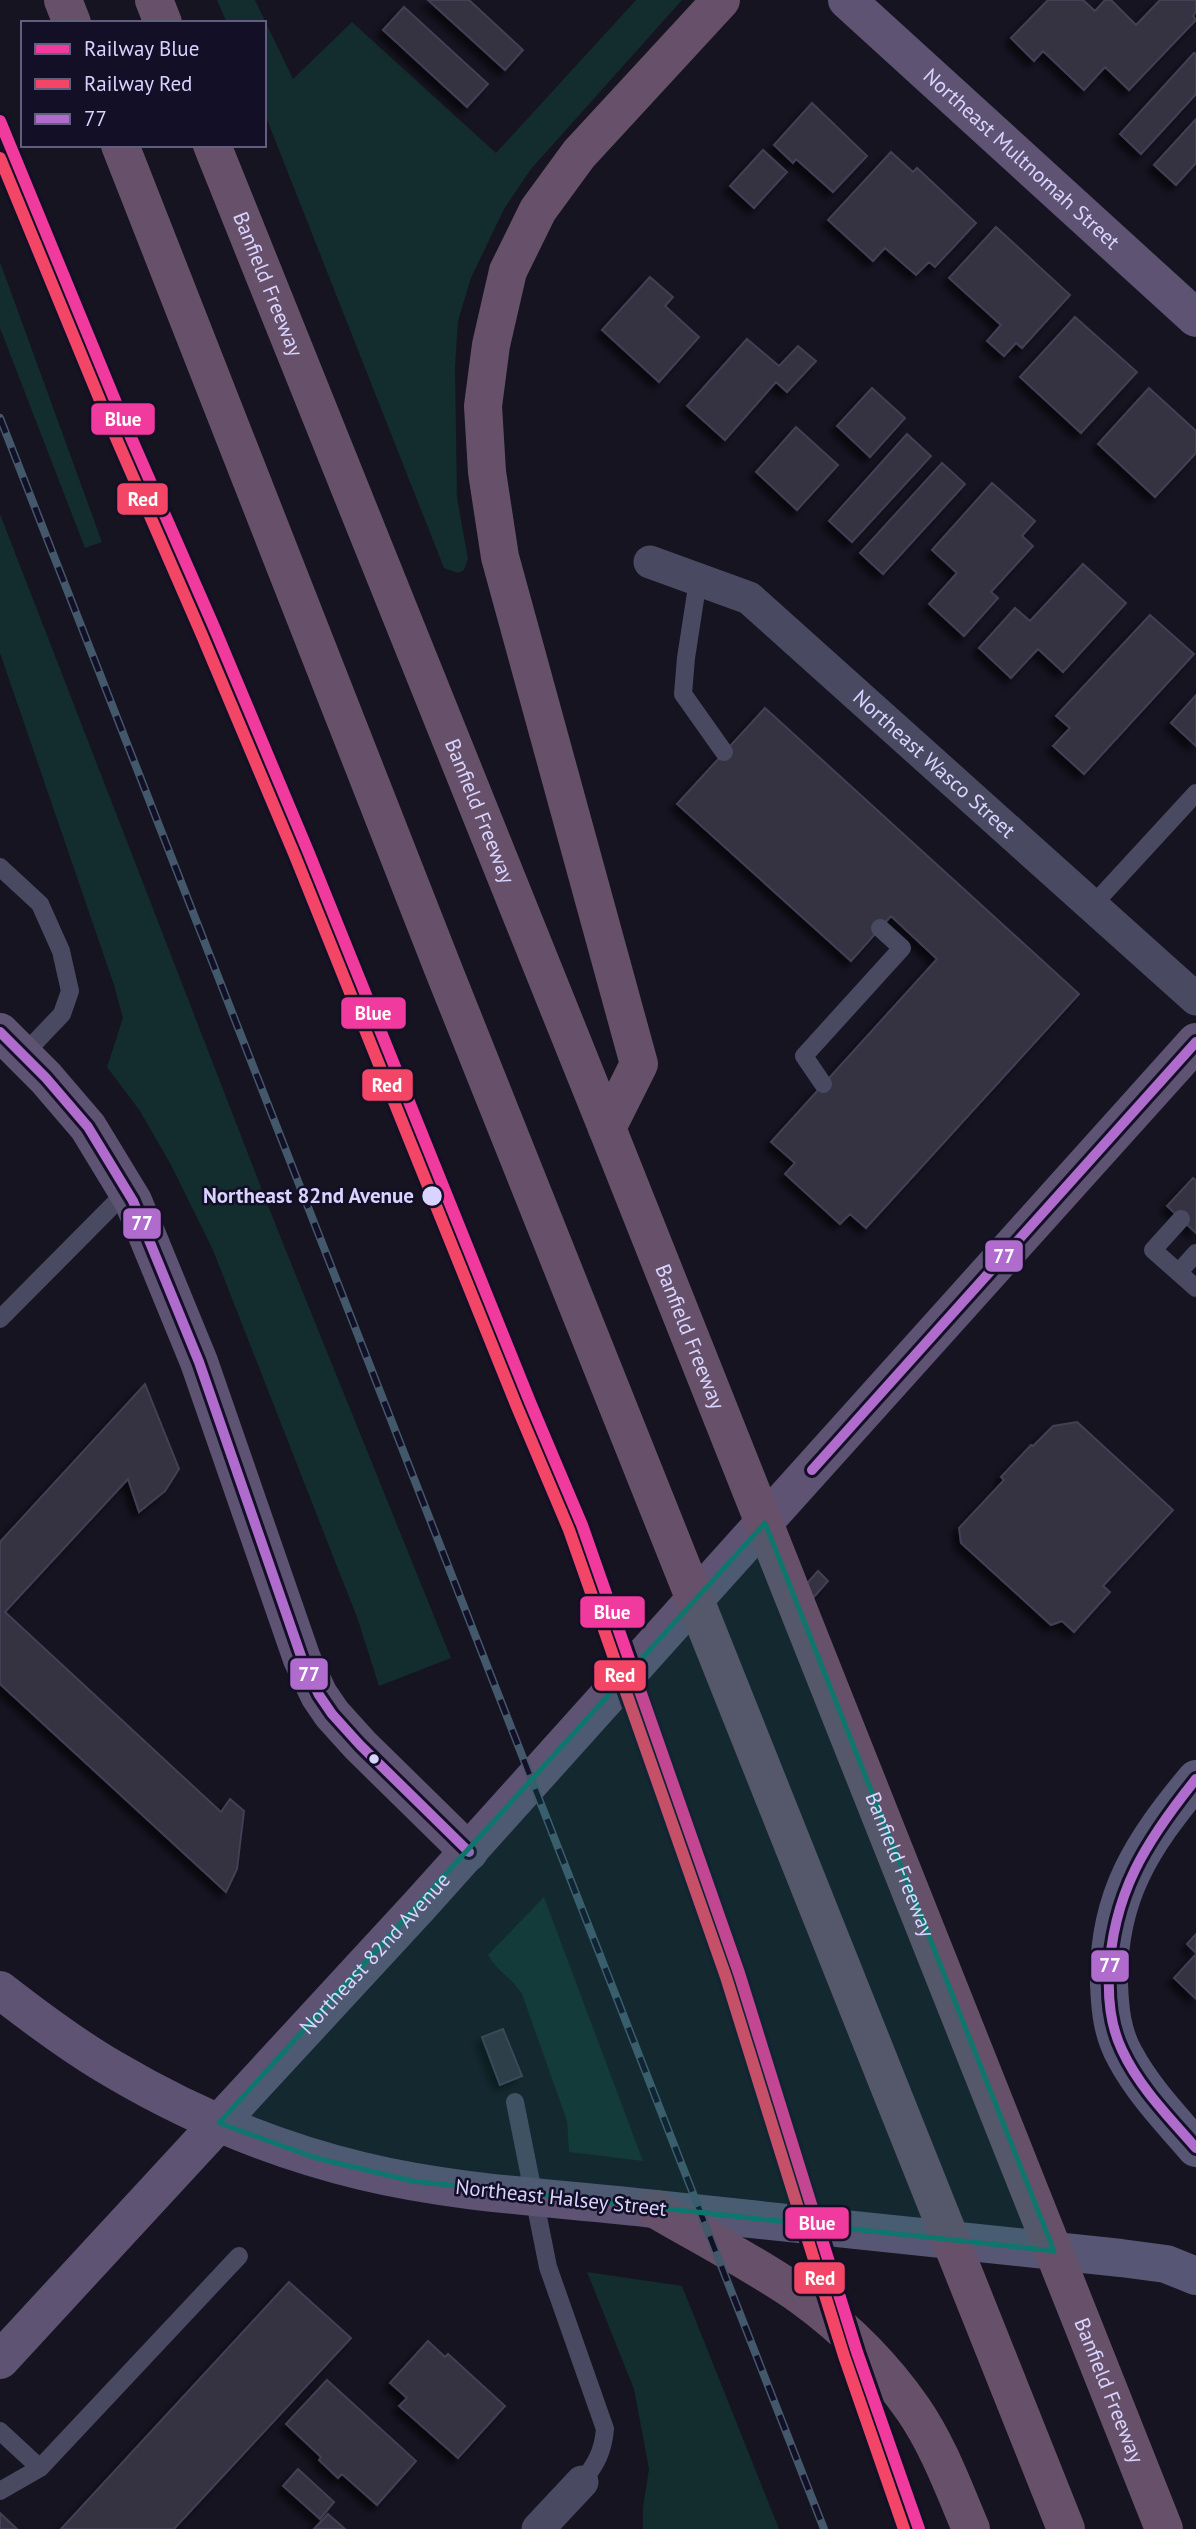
<svg xmlns="http://www.w3.org/2000/svg" width="1196" height="2529" font-family="'PT Sans',sans-serif">
  <style>
    .green { fill: #132c2d }
    .building { fill: #343243; stroke: #433f54; stroke-width: 2; filter: url(#shadow) }
    .lines { fill: none; stroke-linecap: round; stroke-linejoin: round }
    .service { stroke: #4a4962; stroke-width: 18 }
    .minor { stroke: #4a4962; stroke-width: 33 }
    .secondary { stroke: #575674; stroke-width: 38 }
    .primary { stroke: #5e5373; stroke-width: 38 }
    .motorway { stroke: #67516a; stroke-width: 38 }
    .rail-casing { stroke: #43596b; stroke-width: 8 }
    .rail { stroke: #130f26; stroke-width: 5; stroke-dasharray: 16; stroke-linecap: butt }
    .bus-1-casing { stroke: #130f26; stroke-width: 16 }
    .bus-1 { stroke: #b06ccc; stroke-width: 10 }
    .rail-1-casing { stroke: #130f26; stroke-width: 18 }
    .rail-2-casing { stroke: #130f26; stroke-width: 18 }
    .rail-1 { stroke: #f13a9d; stroke-width: 12 }
    .rail-2 { stroke: #f34667; stroke-width: 12 }
    .marked { fill: #0f766e; fill-opacity: 0.2; stroke: #0f766e; stroke-width: 5; stroke-linejoin: round }
    .stop-dot { fill: #d9d4ff; stroke: #130f26; stroke-width: 2.5 }
    .labels { text-anchor: middle; stroke-width: 5; stroke-linejoin: round; paint-order: stroke }
    .street-label { font-size: 21px; fill: #d9d4ff; stroke: #130f26 }
    .stop-label { font-size: 21px; font-weight: bold; fill: #d9d4ff; stroke: #130f26; text-anchor: end }
    .line-badge { stroke: #130f26; stroke-width: 2.5 }
    .badge-label { font-size: 19px; text-anchor: middle; font-weight: bold; fill: #fff }
  </style>
  <defs>
    <filter id="shadow"><feDropShadow dx="-6" dy="6" stdDeviation="3.5" flood-color="#0009"/></filter>
  </defs>
  <rect width="100%" height="100%" fill="#161421"/>
  <path class="green" d="M217,0h38l38,79 59,-57 144,131 140,-153h46l-151,169 -27,40 -33,69 -13,43 -3,46 2,131 11,61 -4,11 -6,3 -14,-5 -180,-456v-89h-37z
    M0,262l102,280 -17,6 -85,-220z
    M0,514l276,712 175,432 -72,28 -21,-66 -145,-370 -42,-85 -31,-54 -33,-44 16,-49 -9,-33 -114,-332z
    M544,1897l99,264 -74,-9 -2,-31 -45,-127c-9,-15 -26,-24 -34,-39z
    M587,2272l95,14 97,243h-136v-22l6,-38 -15,-80z"/>
  <path class="building" d="M428,0h41l54,50 -18,20z
    M1048,0h35l12,11 10,-11h6l25,25 24,-25h36v12l-3,4 3,4 -67,70 -24,-23 -21,23 -41,-39 -9,10 -23,-23z
    M404,7l84,77 -21,23 -84,-77z
    M1194,53l2,1v40l-55,60 -21,-20z
    M812,103l55,53 -34,36 -37,-33 -3,4 -19,-18z
    M1196,119v44l-20,22 -22,-20z
    M763,150l24,22 -33,36 -24,-22z
    M891,152l22,20 4,-4 59,55 -41,44 -6,-5 -13,13 -31,-27 -12,13 -45,-41z
    M996,227l74,68 -48,53 -6,-5 -12,13 -17,-15 14,-16 -52,-47z
    M650,277l23,20 -8,9 34,31 -40,45 -57,-52z
    M1075,317l62,55 -56,61 -61,-56z
    M747,339l32,27 19,-20 18,15 -29,31 -11,-10 -51,58 -38,-34z
    M872,388l33,30 -35,39 -33,-31z
    M1149,388l47,43v22l-41,44 -57,-53z
    M796,427l42,38 -41,45 -41,-38z
    M907,434l24,22 -79,86 -23,-21z
    M942,463l23,21 -82,90 -23,-21z
    M992,483l43,38 -13,15 11,10 -42,46 7,6 -34,38 -35,-32 28,-31 -25,-23z
    M1083,564l43,39 -63,69 -25,-23 -27,29 -32,-30 36,-40 15,13z
    M1150,615l44,39 -110,120 -31,-28 17,-18 -14,-12z
    M1196,695v51l-25,-23z
    M765,708l314,286 -213,234 -16,-14 -10,10 -55,-50 10,-11 -24,-21 166,-183 -46,-43 -40,45 -174,-157z
    M1193,1178l3,2v53l-29,-27z
    M145,1384l34,85 -14,22 -26,21 -11,-33 -123,133 216,200 9,-13 14,12 -7,58 -11,23 -226,-208v-142z
    M1077,1422l96,88 -70,76 7,6 -36,40 -12,-11 -11,4 -90,-82 -2,-15 45,-48 -3,-3 30,-32 2,1 20,-20z
    M818,1571l10,10 -30,34 -11,-9z
    M1196,1934v19l-9,-9z
    M1196,1954v45l-22,-21z
    M503,2029l19,47 -22,9 -18,-48z
    M289,2282l62,56 -177,191h-113z
    M428,2341l17,16 3,-3 57,52 -47,52 -59,-52 8,-8 -17,-15z
    M327,2380l89,81 -39,44 -35,-31 -4,4 -19,-18 2,-3 -35,-33z
    M298,2469l36,33 -14,17 -37,-33z
    M0,2513l17,16h-17z
    M328,2514l17,15h-31z"/>
  <g class="lines">
    <path class="service" d="M698,580l-12,78 -3,36 41,58
      M0,867l40,37 21,47 9,40 -8,23 -39,41
      M1092,906l104,-113
      M823,1084l-19,-28 98,-108 -22,-20
      M1181,1219l-28,31 43,38
      M1179,1272l17,-19
      M0,1319l127,-128
      M515,2102l33,165 57,162c-2,23 -9,35 -23,53
      M0,2431l40,37
      M0,2491l40,-23 199,-212"/>
    <g class="minor">
      <path id="s1" d="M650,562l99,36 447,401"/>
      <path d="M538,2529l44,-47"/>
    </g>
    <path class="secondary" d="M1196,1779c-53,64 -89,117 -87,205 1,25 3,49 16,72 18,34 46,63 71,92
      M655,2209l466,49 45,6 30,12"/>
    <g class="primary">
      <path id="s2" d="M847,0l349,318"/>
      <path d="M0,1032l46,46 42,49 45,74 66,161 103,297 17,36 13,19 28,31 109,107"/>
      <path d="M0,1990c36,28 73,56 113,79 76,45 162,81 249,102 95,23 196,27 293,38"/>
      <path id="s3" d="M0,2360l420,-455 776,-863"/>
    </g>
    <g class="motorway">
      <path d="M63,0l9,23"/>
      <path d="M154,0l9,23"/>
      <path d="M120,145l324,826 622,1558"/>
      <path id="s4" d="M212,145l395,983 557,1401"/>
      <path d="M607,1128l32,-64 -139,-507 -13,-85 -4,-66 8,-61 17,-74 30,-61 41,-56 142,-154"/>
      <path d="M655,2209c48,28 102,56 146,87 43,31 82,70 112,113 25,36 41,80 58,120"/>
    </g>
    <defs>
      <path id="rail" d="M0,418l824,2111"/>
    </defs>
    <use href="#rail" class="rail-casing"/>
    <use href="#rail" class="rail"/>
    <defs>
      <path id="bus-1" d="M0,1032l46,46 42,49 45,74 66,161 103,297 17,36 13,19 28,31 109,107
        M812,1470l384,-428
        M1196,1779c-50,62 -84,115 -87,197 -1,25 2,51 13,74 17,37 47,67 74,98"/>
    </defs>
    <use href="#bus-1" class="bus-1-casing"/>
    <use href="#bus-1" class="bus-1"/>
    <defs>
      <path id="rail-1" d="M0,121l119,289 95,217 94,224 222,551 52,123 157,448 118,379 62,177"/>
      <path id="rail-2" d="M0,158l106,257 95,218 94,223 222,551 52,123 157,447 118,379 60,173"/>
    </defs>
    <use href="#rail-1" class="rail-1-casing"/>
    <use href="#rail-2" class="rail-2-casing"/>
    <use href="#rail-1" class="rail-1"/>
    <use href="#rail-2" class="rail-2"/>
  </g>
  <path class="marked" d="M765,1523l289,728 -642,-70 -96,-23 -97,-35z"/>
  <g class="stop-dot">
    <circle cx="432" cy="1196" r="11"/>
    <circle cx="374" cy="1759" r="6"/>
  </g>
  <g class="labels">
    <g class="street-label">
      <text dy="7" stroke="none"><textPath href="#s2" startOffset="236">Northeast Multnomah Street</textPath></text>
      <text dy="7" stroke="none"><textPath href="#s4" startOffset="150">Banfield Freeway</textPath></text>
      <text dy="7" stroke="none"><textPath href="#s1" startOffset="354">Northeast Wasco Street</textPath></text>
      <text dy="7" stroke="none"><textPath href="#s4" startOffset="718">Banfield Freeway</textPath></text>
      <text dy="7" stroke="none"><textPath href="#s4" startOffset="1284">Banfield Freeway</textPath></text>
      <text dy="7" stroke="none"><textPath href="#s4" startOffset="1852">Banfield Freeway</textPath></text>
      <text dy="7" stroke="none"><textPath href="#s3" startOffset="553">Northeast 82nd Avenue</textPath></text>
      <text transform="translate(561 2198) rotate(6)" y="7">Northeast Halsey Street</text>
      <text dy="7" stroke="none"><textPath href="#s4" startOffset="2418">Banfield Freeway</textPath></text>
    </g>
    <g class="stop-label">
      <text x="414" y="1203">Northeast 82nd Avenue</text>
    </g>
  </g>
  <g class="line-badge">
    <rect x="90" y="402" width="66" height="34" rx="7" fill="#f13a9d"/>
    <rect x="116" y="482" width="53" height="34" rx="7" fill="#f34667"/>
    <rect x="340" y="996" width="67" height="34" rx="7" fill="#f13a9d"/>
    <rect x="361" y="1068" width="53" height="34" rx="7" fill="#f34667"/>
    <rect x="122" y="1207" width="40" height="33" rx="7" fill="#b06ccc"/>
    <rect x="984" y="1239" width="40" height="34" rx="7" fill="#b06ccc"/>
    <rect x="579" y="1595" width="67" height="34" rx="7" fill="#f13a9d"/>
    <rect x="289" y="1657" width="40" height="34" rx="7" fill="#b06ccc"/>
    <rect x="593" y="1659" width="54" height="33" rx="7" fill="#f34667"/>
    <rect x="1090" y="1949" width="40" height="34" rx="7" fill="#b06ccc"/>
    <rect x="784" y="2206" width="66" height="34" rx="7" fill="#f13a9d"/>
    <rect x="793" y="2261" width="53" height="34" rx="7" fill="#f34667"/>
  </g>
  <g class="badge-label">
    <text x="123" y="426">Blue</text>
    <text x="143" y="506">Red</text>
    <text x="373" y="1020">Blue</text>
    <text x="387" y="1092">Red</text>
    <text x="142" y="1230">77</text>
    <text x="1004" y="1263">77</text>
    <text x="612" y="1619">Blue</text>
    <text x="309" y="1681">77</text>
    <text x="620" y="1682">Red</text>
    <text x="1110" y="1972">77</text>
    <text x="817" y="2230">Blue</text>
    <text x="820" y="2285">Red</text>
  </g>
  <rect x="21" y="21" width="245" height="126" fill="#130f26" stroke="#625e7d" stroke-width="2"/>
  <rect x="35" y="44" width="35" height="10" fill="#f13a9d" stroke="#625e7d" stroke-width="2"/>
  <text x="84" y="56" font-size="21" fill="#d9d4ff">Railway Blue</text>
  <rect x="35" y="79" width="35" height="10" fill="#f34667" stroke="#625e7d" stroke-width="2"/>
  <text x="84" y="91" font-size="21" fill="#d9d4ff">Railway Red</text>
  <rect x="35" y="114" width="35" height="10" fill="#b06ccc" stroke="#625e7d" stroke-width="2"/>
  <text x="84" y="126" font-size="21" fill="#d9d4ff">77</text>
</svg>
